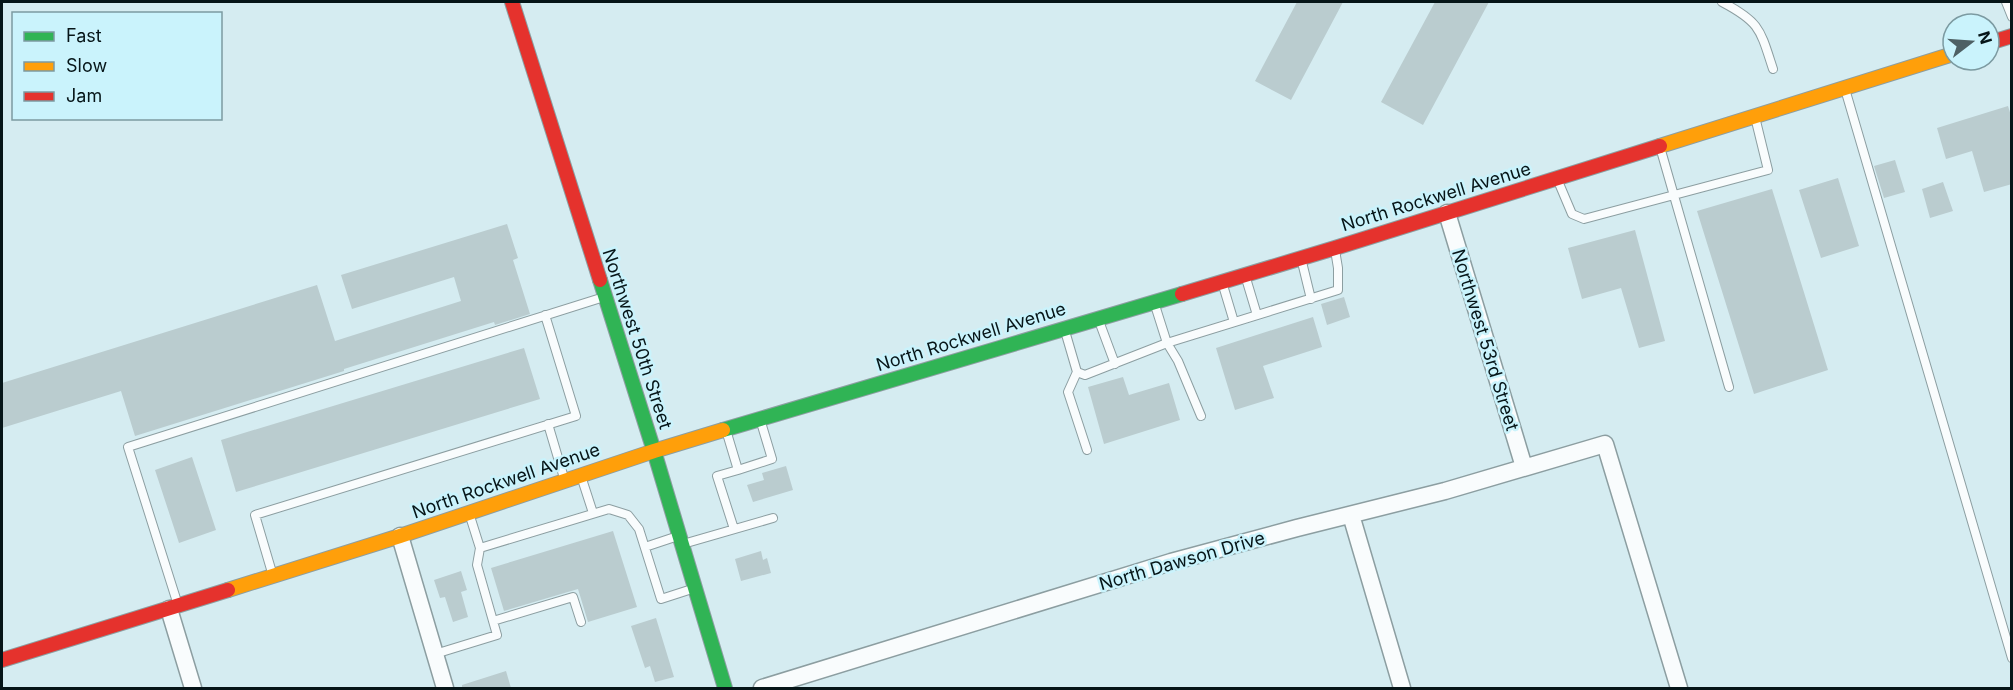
<svg xmlns="http://www.w3.org/2000/svg" width="2013" height="690" font-family="Inter,sans-serif">
  <style>
    .building { fill: #bacccf }
    .lines { fill: none; stroke-linecap: round; stroke-linejoin: round }
    .lane-casing { stroke: #8c9ea1; stroke-width: 10 }
    .street-casing { stroke: #8c9ea1; stroke-width: 19 }
    .fast-casing { stroke: #8c9ea1; stroke-width: 16 }
    .slow-casing { stroke: #8c9ea1; stroke-width: 16 }
    .jam-casing { stroke: #8c9ea1; stroke-width: 16 }
    .lane { stroke: #f9fcfd; stroke-width: 8 }
    .street { stroke: #f9fcfd; stroke-width: 16 }
    .fast { stroke: #30b455; stroke-width: 14 }
    .slow { stroke: #ff9f0a; stroke-width: 14 }
    .jam { stroke: #e5322d; stroke-width: 14 }
    .labels { text-anchor: middle; stroke-width: 5; stroke-linejoin: round; paint-order: stroke }
    .street-label { font-size: 18px; fill: #061518; stroke: #caf3fc }
  </style>
  <rect width="100%" height="100%" fill="#d5ecf1"/>
  <path class="building" d="M1297,2h46l-52,98 -36,-19z
    M1435,2h54l-66,123 -42,-23z
    M2008,106l4,13v65l-28,8 -12,-41 -26,8 -9,-31z
    M1895,160l10,32 -21,6 -10,-32z
    M1838,178l21,68 -38,12 -22,-68z
    M1943,182l10,29 -23,7 -8,-29z
    M1772,189l56,181 -74,24 -57,-183z
    M507,224l11,34 -5,2 17,54 -35,11 -1,-3 -150,47v2l-209,65 -14,-45 -119,37v-45l315,-98 18,56 126,-40 -7,-24 -102,32 -11,-34z
    M1635,230l30,111 -26,7 -18,-60 -39,11 -14,-51z
    M1344,297l6,20 -23,8 -6,-21z
    M1313,317l9,30 -59,19 11,32 -39,12 -19,-62z
    M524,348l16,51 -304,93 -15,-52z
    M1123,377l6,18 40,-12 11,37 -76,24 -16,-57z
    M192,457l24,73 -37,13 -24,-73z
    M786,466l7,24 -40,12 -6,-17 17,-5 -2,-7z
    M613,531l24,76 -49,15 -10,-33 -74,22 -13,-43z
    M761,551l2,9 4,-2 4,15 -30,8 -6,-22z
    M461,571l6,19 -6,2 7,25 -15,5 -8,-25 -5,1 -6,-18z
    M656,618l18,59 -19,5 -5,-16 -5,2 -14,-42z
    M506,671l5,17h-49v-3z"/>
  <g class="lines">
    <defs>
      <path id="lane" d="M1722,2c38,20 38,27 51,67
        M2006,2l6,15
        M1845,89l167,569
        M1660,147l69,240
        M1558,181l14,33 12,5 184,-49 -13,-53
        M1301,258l10,41
        M1245,275l12,40
        M1222,282l12,40
        M1154,302l13,41 11,18 23,55
        M1099,321l16,43
        M1065,331l12,41 8,3 82,-32 171,-53v-22l-3,-18
        M1077,372l-9,20 19,58
        M548,424l16,54
        M726,430l12,40 34,-11 -12,-40
        M581,476l12,37
        M734,529l-17,-53 21,-6
        M683,544l90,-26
        M645,547l33,-11
        M480,548l129,-39 19,6 11,14 22,70 34,-11
        M273,576l-18,-61 321,-99 -31,-101
        M178,605l-50,-158 476,-150
        M493,621l80,-24 8,25
        M435,654l62,-19 -20,-70 3,-17 -11,-35"/>
      <path id="street" d="M1447,213l77,254
        M1351,515l51,173
        M400,536l45,152
        M169,609l24,79
        M762,688l409,-126 126,-34 148,-37 160,-47 74,244"/>
      <path id="fast" d="M600,280l54,171 71,237
        M723,430l459,-136"/>
      <path id="slow" d="M1660,146l293,-92
        M228,590l172,-54 254,-85 69,-21"/>
      <path id="jam" d="M512,2l88,278
        M1989,43l23,-7
        M1182,294l153,-46 325,-102
        M2,660l226,-70"/>
    </defs>
    <use href="#lane" class="lane-casing"/>
    <use href="#street" class="street-casing"/>
    <use href="#fast" class="fast-casing"/>
    <use href="#slow" class="slow-casing"/>
    <use href="#jam" class="jam-casing"/>
    <use href="#lane" class="lane"/>
    <use href="#street" class="street"/>
    <use href="#fast" class="fast"/>
    <use href="#slow" class="slow"/>
    <use href="#jam" class="jam"/>
  </g>
  <g class="labels">
    <g class="street-label">
      <text transform="translate(1436 197) rotate(-17)" y="6">North Rockwell Avenue</text>
      <text transform="translate(971 337) rotate(-17)" y="6">North Rockwell Avenue</text>
      <text transform="translate(637 339) rotate(72)" y="6">Northwest 50th Street</text>
      <text transform="translate(1485 340) rotate(73)" y="6">Northwest 53rd Street</text>
      <text transform="translate(506 481) rotate(-19)" y="6">North Rockwell Avenue</text>
      <text transform="translate(1182 561) rotate(-16)" y="6">North Dawson Drive</text>
    </g>
  </g>
  <rect width="2013" height="690" fill="none" stroke="#061518" stroke-width="6"/>
  <rect x="12" y="12" width="210" height="108" fill="#caf3fc" stroke="#7c9aa1" stroke-width="1.5"/>
  <rect x="24" y="32" width="30" height="9" fill="#30b455" stroke="#7c9aa1" stroke-width="1.5"/>
  <text x="66" y="42" font-size="18" fill="#061518">Fast</text>
  <rect x="24" y="62" width="30" height="9" fill="#ff9f0a" stroke="#7c9aa1" stroke-width="1.5"/>
  <text x="66" y="72" font-size="18" fill="#061518">Slow</text>
  <rect x="24" y="92" width="30" height="9" fill="#e5322d" stroke="#7c9aa1" stroke-width="1.5"/>
  <text x="66" y="102" font-size="18" fill="#061518">Jam</text>
  <g transform="translate(1971 42) rotate(73)"><circle r="28" fill="#caf3fc" stroke="#7c9aa1" stroke-width="1.5"/>
  <path d="M0-4.5L10 22L0 15L-10 22Z" fill="#4e6064"/>
  <text y="-9" font-size="16" font-weight="bold" text-anchor="middle" fill="#061518">N</text>
  </g>
</svg>
